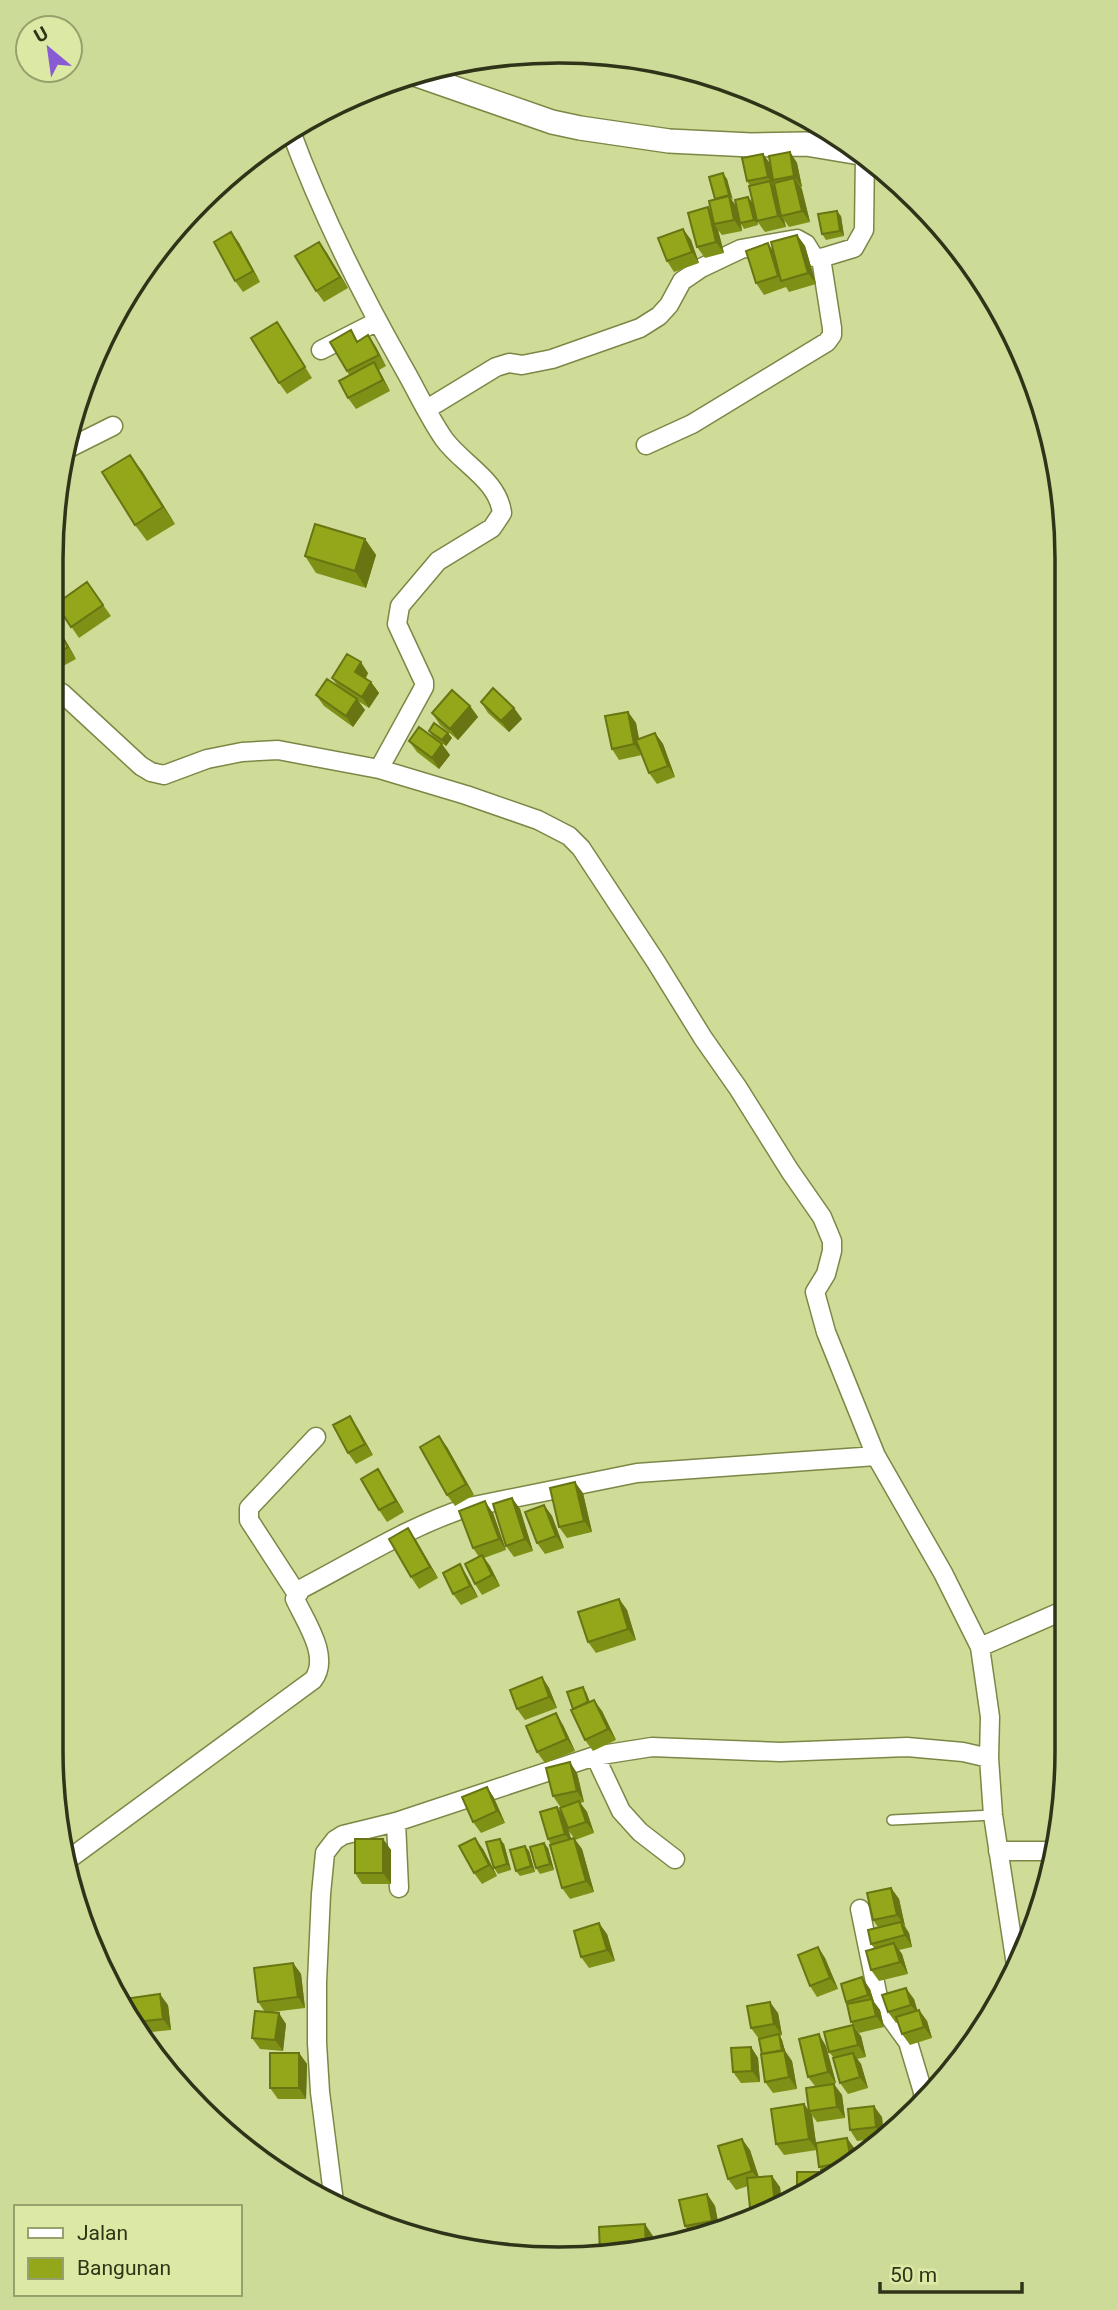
<svg xmlns="http://www.w3.org/2000/svg" width="1118" height="2310" font-family="Roboto,sans-serif">
  <style>
    .lines { fill: none; stroke-linecap: round; stroke-linejoin: round }
    .service-casing { stroke: #7c8746; stroke-width: 12 }
    .minor-casing { stroke: #7c8746; stroke-width: 21 }
    .tertiary-casing { stroke: #7c8746; stroke-width: 26 }
    .service { stroke: #fff; stroke-width: 9 }
    .minor { stroke: #fff; stroke-width: 18 }
    .tertiary { stroke: #fff; stroke-width: 23 }
    .wall { fill: #7f9016; fill-rule: evenodd }
    .shaded-wall { fill: #687512 }
    .building { fill: #94a71a; stroke: #687512; stroke-width: 2 }
    .rim { fill: none; stroke: #2f3419; stroke-width: 3.5 }
  </style>
  <rect width="100%" height="100%" fill="#cedc98"/>
  <g class="lines">
    <defs>
      <path id="service" d="M892,1820l101,-5"/>
      <path id="minor" d="M290,129c30,82 69,160 112,236 14,24 26,51 42,74 18,25 54,41 58,74l-10,15 -54,33 -38,45 -3,18 27,58v5l-45,82 87,26 72,25 31,16 12,12 75,114 47,76 35,50 52,83 32,46 10,24v10l-6,23 -11,18 11,40 50,124 67,117 37,74 10,70 -1,41 4,57 23,150
        M321,350l57,-29
        M427,409l69,-42 13,-4 13,2 30,-6 88,-31 19,-12 10,-11 13,-24 19,-13 40,-19 56,-10 9,5 8,13 7,1 33,-10 10,-18 1,-76
        M646,445l46,-21 135,-82 5,-7v-7l-11,-70
        M63,451l50,-25
        M51,693h11l79,73 10,6 13,3 43,-16 35,-7 36,-2 101,19
        M297,1594l-48,-74v-12l67,-71
        M980,1647l87,-38
        M595,1756l26,55 19,21 35,27
        M396,1822l3,66
        M998,1851h59
        M69,1859l244,-179c18,-23 -8,-59 -18,-81l6,-10c56,-29 108,-63 168,-82l168,-34 239,-17
        M860,1909l19,93 29,40 15,50v11
        M334,2202l-14,-110 -3,-49v-61l4,-88 4,-41 10,-13 8,-5 53,-13 199,-66 57,-9 128,5 127,-5 56,5 26,6"/>
      <path id="tertiary" d="M414,74l138,48 28,6 89,13 82,4 55,-1 60,10"/>
    </defs>
    <use href="#service" class="service-casing"/>
    <use href="#minor" class="minor-casing"/>
    <use href="#tertiary" class="tertiary-casing"/>
    <use href="#service" class="service"/>
    <use href="#minor" class="minor"/>
    <use href="#tertiary" class="tertiary"/>
  </g>
  <path class="wall" d="M790,152l7,11 5,24h-1l9,35 -21,5 -5,-7 2,7 -21,5 -8,-11 -7,-35 -3,-5 16,-27 7,10z
    M727,179l5,22 4,6 12,-10 4,5 6,23 -14,4 -3,-5 1,7 -20,4 -4,-5 6,23 -19,5 -8,-11 11,-40 4,7 3,-15z
    M841,216l3,20 -18,4 -4,-6z
    M683,229l8,11 8,23 -25,9 -7,-11z
    M231,232l8,11 21,39 -17,10 -8,-11z
    M797,235l8,11 11,38 -27,8 -3,-5 -22,8 -8,-12 12,-40 6,9z
    M319,242l29,46 -24,14 -8,-11z
    M277,322l35,56 -25,16 -8,-11z
    M368,335l18,31 -7,4 11,21 -34,18 -8,-11 1,-23 -2,-4 11,-30z
    M142,471l33,53 -28,17 -12,-16z
    M365,539l11,16 -10,33 -50,-15 -11,-17z
    M87,582l24,34 -32,22 -23,-34z
    M51,616l25,43 -24,13 -1,-1z
    M368,673l-2,5 5,4 8,11 -10,15 -11,-7 7,9 -12,17 -29,-21 -8,-11 21,-10 -5,-7z
    M481,702l33,6 8,11 -13,13 -21,-19z
    M470,706l8,11 -20,23 -18,-15 -8,-12z
    M628,712l8,11 3,16 16,-6 8,11 12,33 -18,7 -8,-11 -7,-18 -23,5 -7,-11z
    M429,731l19,2 4,5 -6,8 -13,-9z
    M409,741l41,14 -11,14 -22,-17z
    M357,1427l16,28 -17,9 -8,-11z
    M447,1447l27,48 -19,11 -8,-11z
    M385,1480l19,32 -17,10 -8,-12z
    M583,1493l9,39 -25,6 -8,-11z
    M512,1498l8,11 13,42 -19,6 -8,-11z
    M544,1505l8,11 12,32 -19,6 -8,-11z
    M493,1513l13,37 -22,8 6,8 10,20 -18,9 -7,-11 4,-27 -6,-9z
    M416,1540l22,38 -19,11 -8,-12z
    M467,1576l11,21 -17,8 -8,-11z
    M619,1599l8,11 9,30 -40,13 -8,-11z
    M542,1677l7,11 8,20 -32,12 -8,-11z
    M586,1692l4,10 12,9 14,29 -23,11 -8,-11 -12,-31z
    M563,1725l12,26 -30,12 -8,-11z
    M577,1773l7,29 -4,1 7,9 7,21 -19,7 7,9 12,43 -24,7 -8,-11 -11,-43 -3,-6 9,-32 6,8 -2,-7 -8,-12zM568,1830l6,8 -3,1z
    M487,1787l7,11 11,25 -24,10 -8,-11z
    M383,1839l8,11v34h-29l-7,-11z
    M504,1844l7,26 -13,4 -4,-6z
    M525,1846l4,5 6,21 -15,4 -4,-5z
    M548,1848l6,22 -14,4 -4,-6z
    M483,1849l14,27 -15,8 -8,-11z
    M891,1888l8,11 6,27 4,7 3,14 -13,3 3,4 6,20 -29,7 -8,-11 4,-21 -4,-5 7,-17 -5,-7z
    M607,1934l8,27 -26,7 -8,-11z
    M818,1947l7,11 13,31 -21,8 -7,-11z
    M293,1963l8,11 4,34 -33,4 14,12 -3,27 -23,-2 -8,-11 13,-26 -7,-10z
    M870,1989l4,13 6,8 4,17 -25,6 -8,-11 -3,-18 -2,-2z
    M914,1999l3,11h2l8,11 5,17 -22,7 -8,-11 -4,-12 -2,1 -8,-11z
    M125,2002l43,3 3,25 -30,3z
    M778,2013l4,22 -3,1 3,4 3,11 7,10 5,28 -24,4 -8,-11 -6,-43 -8,-11z
    M861,2036l5,21 -9,2 4,5 7,24 -20,6 -8,-11 -6,-25 -5,-6z
    M826,2046l10,37 -3,1 9,11 3,23 -28,4 -8,-11 6,-25 -7,-9z
    M751,2047l7,11 2,24 -19,1 -8,-11z
    M299,2053l8,11 -1,35h-28l-8,-11z
    M804,2104l8,11 4,28 39,6 2,12 -58,36 -2,-3 21,-22 4,6v-8l-3,-3 -2,-17 -33,5 -8,-11z
    M882,2117l2,21 -27,3 -7,-11z
    M750,2150l9,27 21,10 2,20 -27,9 -5,-8 -2,-22 -12,4 -8,-11z
    M707,2194l8,12 4,21 -28,8 -6,-9z"/>
  <path class="shaded-wall" d="M790,152l7,11 5,24 -8,-11z
    M763,154l8,11 2,15 3,8 -8,-11z
    M723,173l4,6 6,21 -4,-5z
    M794,178l8,11 8,33 -8,-11z
    M770,181l8,11 3,24 3,4 2,7 -8,-11z
    M729,196l8,11 5,24 -8,-11z
    M748,197l4,5 6,23 -4,-5z
    M708,207l7,12 -1,5 4,6 6,23 -8,-11z
    M837,211l4,5 3,20 -4,-5z
    M683,229l8,11 8,23 -7,-11z
    M231,232l8,11 21,39 -7,-11z
    M797,235l8,11 11,38 -8,-11z
    M319,242l8,11 21,35 -8,-11z
    M768,243l7,12 7,26 -4,-5z
    M368,335l8,12 10,19 -7,-11z
    M374,362l7,12 9,17 -7,-11z
    M130,455l12,16 33,53 -12,-17z
    M365,539l11,16 -10,33 -11,-17z
    M51,616l4,6 21,37 -8,-12z
    M361,662l7,11 -5,10 -8,-11z
    M371,682l8,11 -10,15 -7,-11z
    M357,699l8,11 -12,17 -7,-11z
    M470,706l8,11 -20,23 -8,-11z
    M514,708l8,11 -13,13 -8,-11z
    M628,712l8,11 6,32 -8,-11z
    M448,733l4,5 -6,8 -4,-6z
    M655,733l8,11 12,33 -7,-11z
    M442,744l8,11 -11,14 -7,-11z
    M350,1416l7,11 16,28 -8,-11z
    M439,1436l8,11 27,48 -8,-11z
    M378,1469l7,11 19,32 -8,-11z
    M575,1482l8,11 9,39 -8,-11z
    M512,1498l8,11 13,42 -8,-12z
    M485,1501l8,12 13,37 -7,-11z
    M544,1505l8,11 12,32 -8,-12z
    M408,1528l8,12 22,38 -8,-11z
    M482,1555l8,11 10,20 -8,-11z
    M460,1564l7,12 11,21 -8,-11z
    M619,1599l8,11 9,30 -8,-11z
    M542,1677l7,11 8,20 -8,-11z
    M583,1687l3,5 6,17 -4,-6z
    M594,1700l8,11 14,29 -8,-11z
    M556,1713l7,12 12,26 -8,-12z
    M570,1762l7,11 7,29 -7,-11z
    M487,1787l7,11 11,25 -8,-12z
    M579,1801l8,11 7,21 -8,-11z
    M557,1807l8,11 8,27 -8,-11z
    M475,1838l8,11 14,27 -8,-11z
    M574,1838l8,11 12,43 -8,-11z
    M383,1839l8,11v34l-8,-11z
    M500,1839l4,5 7,26 -4,-6z
    M544,1843l4,5 6,22 -4,-6z
    M525,1846l4,5 6,21 -4,-6z
    M891,1888l8,11 6,27 -8,-11z
    M901,1922l8,11 3,14 -7,-12z
    M599,1923l8,11 8,27 -8,-11z
    M894,1943l8,11 6,20 -8,-12z
    M818,1947l7,11 13,31 -8,-11z
    M293,1963l8,11 4,34 -7,-11z
    M862,1977l8,12 4,13 6,8 4,17 -8,-11 -3,-14 -5,-7z
    M906,1988l8,11 5,17 -8,-11z
    M160,1994l8,11 3,25 -8,-11z
    M770,2002l8,11 4,22 -8,-11z
    M919,2010l8,11 5,17 -8,-11z
    M279,2013l7,11 -3,27 -8,-11z
    M853,2025l8,11 5,21 -8,-12z
    M779,2034l3,6 3,11 7,10 5,28 -8,-12z
    M819,2034l7,12 10,37 -8,-11z
    M751,2047l7,11 2,24 -8,-11z
    M299,2053l8,11 -1,35 -7,-11z
    M853,2053l8,11 7,24 -8,-11z
    M834,2084l8,11 3,23 -8,-11z
    M804,2104l8,11 5,35 -8,-11z
    M874,2106l8,11 2,21 -8,-11z
    M847,2138l8,11 2,12 -4,3 -2,-3z
    M742,2139l8,11 10,32 -8,-11z
    M818,2172l7,9 -7,5z
    M772,2176l8,11 2,20 -5,2 -2,-3z
    M707,2194l8,12 4,21h-3l-4,-6z
    M645,2224l8,12v10l-7,3z"/>
  <path class="building" d="M790,152l4,24 -21,4 -4,-24z
    M763,154l5,23 -21,4 -5,-23z
    M723,173l6,22 -14,4 -6,-22z
    M794,178l8,33 -21,5 -7,-33z
    M770,181l8,35 -21,5 -8,-35z
    M729,196l5,24 -20,4 -5,-23z
    M748,197l6,23 -14,3 -5,-23z
    M708,207l8,35 -19,5 -9,-34z
    M837,211l3,20 -18,3 -4,-20z
    M683,229l9,23 -25,9 -9,-23z
    M231,232l22,39 -18,10 -21,-39z
    M797,235l11,38 -27,8 -10,-39z
    M319,242l21,35 -24,14 -21,-35z
    M768,243l10,33 -22,7 -10,-32z
    M277,322l28,45 -26,16 -28,-45z
    M351,330l6,12 11,-7 11,20 -32,16 -17,-29z
    M374,362l9,18 -35,18 -9,-17z
    M130,455l33,52 -28,18 -33,-53z
    M315,524l50,15 -10,32 -50,-15z
    M87,582l16,23 -32,22 -15,-23z
    M51,617l17,30 -17,11z
    M347,654l14,8 -6,10 16,10 -9,15 -30,-19z
    M327,679l30,20 -11,17 -30,-21z
    M493,688l21,20 -13,13 -20,-19z
    M452,690l18,16 -20,23 -18,-16z
    M628,712l6,32 -22,5 -7,-33z
    M434,723l14,10 -6,7 -13,-9z
    M419,727l23,17 -10,14 -23,-17z
    M655,733l13,33 -19,7 -13,-33z
    M350,1416l15,28 -17,9 -15,-28z
    M439,1436l27,48 -19,11 -27,-48z
    M378,1469l18,32 -17,9 -18,-31z
    M575,1482l9,39 -25,6 -9,-39z
    M512,1498l13,41 -19,7 -13,-42z
    M485,1501l14,38 -26,9 -14,-37z
    M544,1505l12,31 -19,7 -12,-31z
    M408,1528l22,39 -19,10 -22,-38z
    M482,1555l10,20 -17,9 -10,-20z
    M460,1564l10,22 -17,8 -10,-21z
    M619,1599l9,30 -40,13 -10,-30z
    M542,1677l7,20 -32,12 -7,-19z
    M583,1687l5,15 -15,7 -6,-17z
    M594,1700l14,29 -23,11 -14,-30z
    M556,1713l11,26 -30,13 -11,-26z
    M570,1762l7,29 -24,5 -7,-28z
    M487,1787l10,24 -24,11 -11,-25z
    M579,1801l7,21 -18,6 -8,-20z
    M557,1807l8,27 -17,5 -8,-27z
    M475,1838l14,27 -15,8 -15,-27z
    M574,1838l12,43 -24,7 -12,-43z
    M355,1839h28v34h-28z
    M500,1839l7,25 -13,4 -8,-26z
    M544,1843l6,21 -14,4 -6,-21z
    M525,1846l6,20 -15,5 -6,-21z
    M891,1888l6,27 -24,5 -6,-27z
    M901,1922l4,13 -34,9 -3,-14z
    M599,1923l8,27 -26,7 -7,-26z
    M894,1943l6,19 -29,8 -5,-19z
    M818,1947l12,31 -20,8 -12,-31z
    M293,1963l5,34 -40,5 -4,-34z
    M862,1977l6,18 -22,7 -5,-18z
    M906,1988l5,17 -23,7 -6,-17z
    M160,1994l3,25 -28,3 -10,-20 -1,-3z
    M872,1999l4,17 -25,6 -4,-18z
    M770,2002l4,22 -23,4 -4,-22z
    M919,2010l5,17 -22,7 -6,-17z
    M255,2011l24,2 -4,27 -23,-2z
    M853,2025l5,20 -29,7 -5,-20z
    M779,2034l3,17 -20,3 -3,-15z
    M819,2034l9,38 -20,5 -9,-38z
    M751,2047l1,24 -19,1 -2,-24z
    M784,2050l5,27 -24,5 -4,-28z
    M270,2053h29v35h-29z
    M853,2053l7,24 -20,6 -7,-25z
    M834,2084l3,23 -28,4 -3,-23z
    M804,2104l5,35 -33,5 -5,-35z
    M874,2106l2,21 -26,3 -2,-21z
    M847,2138l4,23 -32,6 -3,-24z
    M742,2139l10,32 -24,8 -10,-33z
    M849,2166l-26,16 -2,-12z
    M797,2172h21v14l-14,8h-7z
    M772,2176l3,30 -25,2 -3,-30z
    M707,2194l5,27 -27,5 -6,-26z
    M645,2224l1,25 -14,4 -32,1 -1,-27z"/>
  <path d="M0 0H1118V2310H0ZM559 63H559A496 496 0 0 1 1055 559V1751A496 496 0 0 1 559 2247H559A496 496 0 0 1 63 1751V559A496 496 0 0 1 559 63Z" fill="#cddb99" fill-rule="evenodd"/>
  <path class="rim" d="M559 63H559A496 496 0 0 1 1055 559V1751A496 496 0 0 1 559 2247H559A496 496 0 0 1 63 1751V559A496 496 0 0 1 559 63Z"/>
  <rect x="14" y="2205" width="228" height="91" fill="#dbe9a4" stroke="#96a16c" stroke-width="2"/>
  <rect x="28" y="2228" width="35" height="10" fill="#ffffff" stroke="#96a16c" stroke-width="2"/>
  <text x="77" y="2240" font-size="21" fill="#2f3419">Jalan</text>
  <rect x="28" y="2258" width="35" height="21" fill="#94a71a" stroke="#96a16c" stroke-width="2"/>
  <text x="77" y="2275" font-size="21" fill="#2f3419">Bangunan</text>
  <g transform="translate(49 49) rotate(331)"><circle r="33" fill="#dbe9a4" stroke="#96a16c" stroke-width="2"/>
  <path d="M0-5L12 26L0 18L-12 26Z" fill="#885bd4"/>
  <text y="-10" font-size="19" font-weight="bold" text-anchor="middle" fill="#2f3419">U</text>
  </g>
  <path d="M880 2282v10h142v-10" fill="none" stroke="#2f3419" stroke-width="3.5"/>
  <text x="890" y="2282" font-size="21" fill="#2f3419" stroke="#dbe9a4" stroke-width="5" paint-order="stroke">50 m</text>
</svg>
